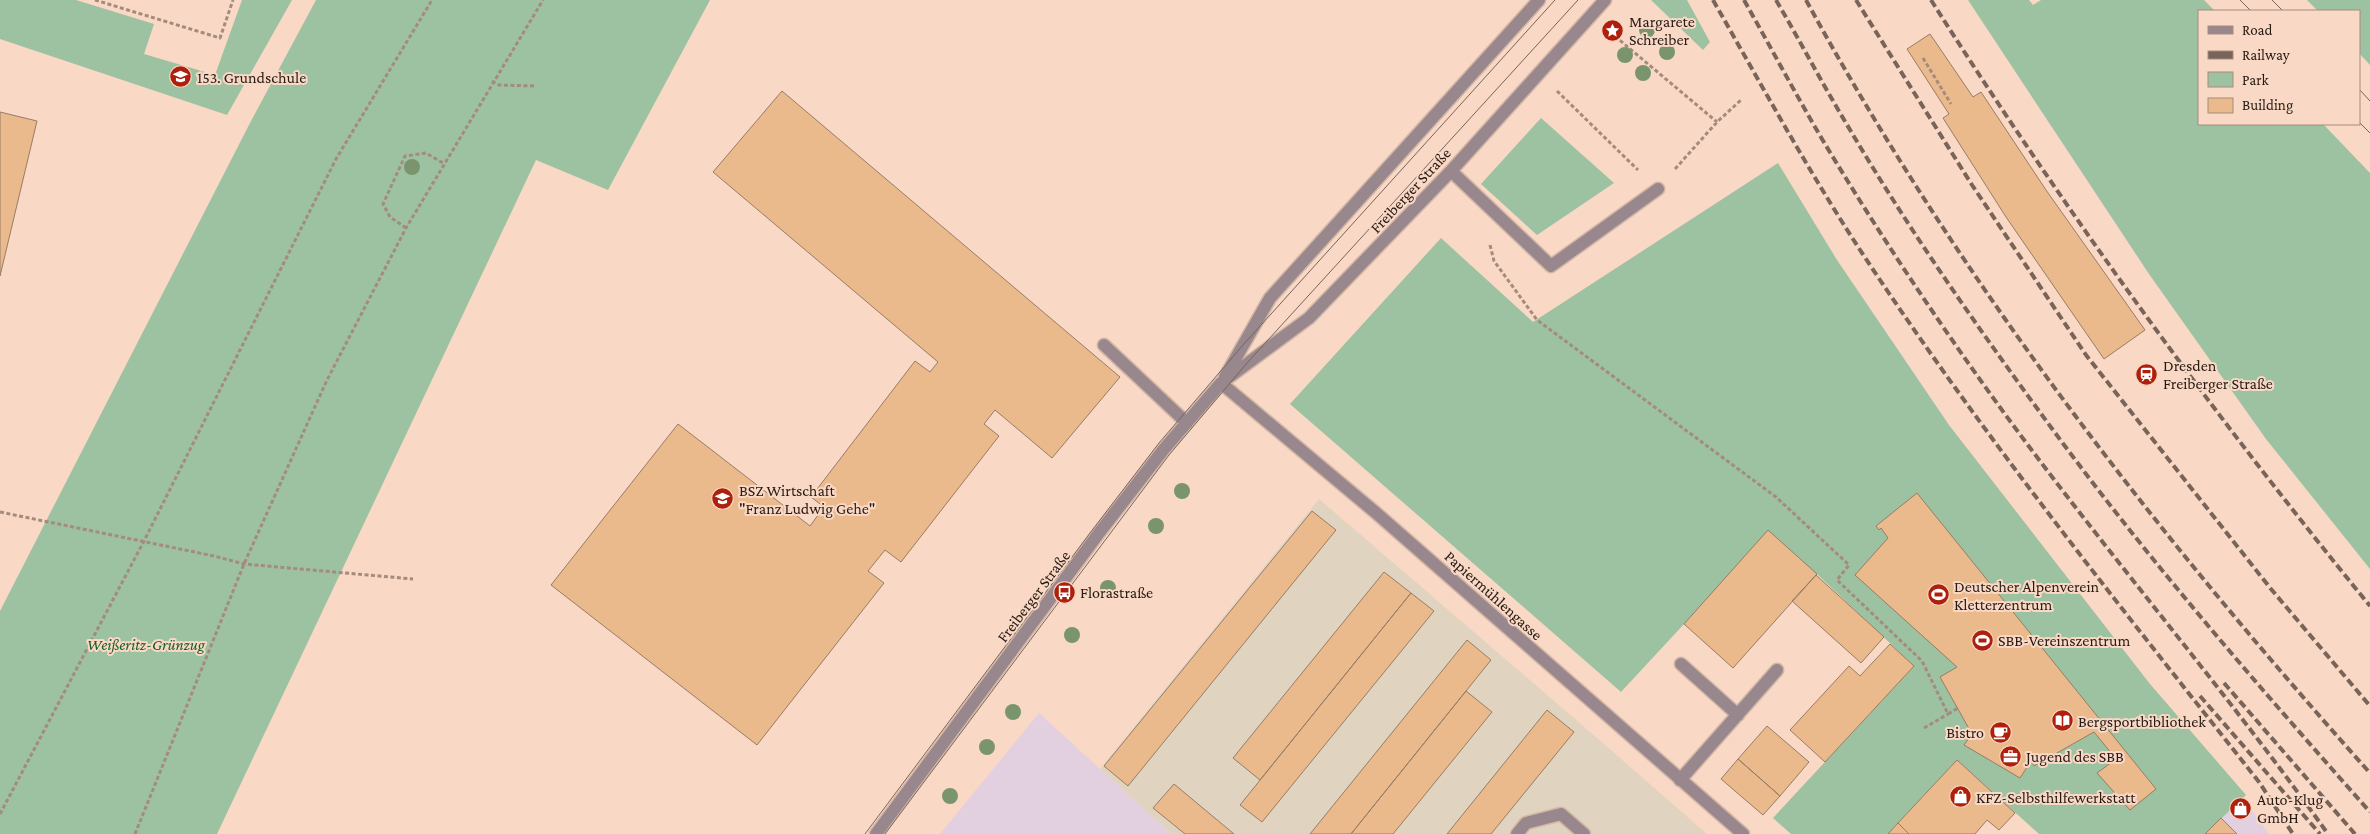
<svg xmlns="http://www.w3.org/2000/svg" width="2370" height="834" font-family="'Crimson Pro',serif">
  <style>
    .commercial { fill: #e2cfdf }
    .industrial { fill: #e0d4c0 }
    .green { fill: #9dc2a1 }
    .building { fill: #eab98c; stroke: #967d66 }
    .lines { fill: none; stroke-linecap: round; stroke-linejoin: round }
    .minor-casing { stroke: #d3b6a5; stroke-width: 15 }
    .path { stroke: #a48b7d; stroke-width: 3; stroke-dasharray: 4 2.5; stroke-linecap: butt }
    .minor { stroke: #98888e; stroke-width: 12 }
    .tram { stroke: #796459; stroke-width: 1 }
    .rail { stroke: #796459; stroke-width: 4; stroke-dasharray: 8 4; stroke-linecap: butt }
    .tree { fill: #7a956e }
    .labels { text-anchor: middle; stroke-width: 4; stroke-linejoin: round; paint-order: stroke }
    .poi-label { font-size: 16px; fill: #261a13; stroke: #f9d8c5; text-anchor: start }
    .street-label { font-size: 16px; fill: #261a13; stroke: #f9d8c5 }
    .park-label { font-size: 16px; font-style: italic; fill: #135e27; stroke: #f9d8c5 }
  </style>
  <rect width="100%" height="100%" fill="#f9d8c5"/>
  <path class="commercial" d="M1039,713l61,56 72,65h-232z
    M2243,798l26,36h-64l16,-16z"/>
  <path class="industrial" d="M1319,499l262,225 126,110h-535l-72,-65z"/>
  <path class="green" d="M0,0h76l78,24 -10,30 71,21 27,-75h50l-65,115 -227,-76z
    M316,0h394l-102,190 -72,-30 -319,674h-217v-223l250,-488z
    M1651,0h36l23,42 -7,8z
    M1968,0h61l4,5 8,-5h163l11,11h-16v113h124l47,49v396l-104,-130 -117,-165z
    M2307,0h63v65l-11,-12v-42h-41z
    M1541,118l73,65 -77,52 -56,-51z
    M1778,163l59,97 112,165 201,259 96,111 -41,39h-166l-82,-74 -69,74h-97l-18,-16 141,-152 -97,-92 -133,50 -63,68 -331,-288 151,-166 92,84z"/>
  <path class="building" d="M1930,34l43,63 8,-5 65,98 99,140 -41,29 -98,-142 -63,-99 6,-4 -42,-65z
    M782,91l338,286 -68,81 -57,-48 -11,14 15,12 -98,126 -16,-12 -17,21 16,12 -127,162 -206,-160 127,-161 132,102 14,-19 -13,-10 104,-136 15,11 8,-10 -225,-190z
    M0,112l37,9 -37,155z
    M1917,493l239,296 -26,21 -33,-37 19,-14 -22,-27 -60,34 -3,-5 -11,17 -56,-33 8,-11 -32,-57 17,-10 -102,-92 33,-37 -7,-10 -2,2 -3,-4z
    M1312,511l24,19 -208,256 -24,-20z
    M1768,530l49,44 -84,94 -49,-44z
    M1384,572l27,21 -151,187 -27,-22z
    M1816,575l68,62 -23,26 -69,-62z
    M1411,593l23,18 -172,211 -22,-17z
    M1467,640l24,20 -25,31 -115,143h-41z
    M1890,644l24,22 -89,96 -35,-32 59,-64 11,10z
    M1466,691l26,21 -99,122h-42z
    M1547,710l27,22 -83,102h-44z
    M1767,726l42,36 -29,34 -42,-37z
    M1738,759l42,37 -17,19 -42,-36z
    M1957,760l58,53 -16,17 -12,-10 -12,14h-66l-11,-11z
    M1174,784l60,50h-49l-32,-26z
    M2221,818l16,16h-32z
    M1898,823l11,11h-21z"/>
  <g class="lines">
    <defs>
      <path id="minor" d="M1451,171l100,95 107,-77
        M1104,345l83,78
        M1225,377l45,-79 269,-298
        M1221,383l154,129 368,322
        M1681,664l57,51
        M1680,780l97,-110
        M876,834l223,-301 65,-84 57,-66 88,-65 142,-147 154,-171
        M1517,834l9,-11 35,-9 23,20"/>
    </defs>
    <use href="#minor" class="minor-casing"/>
    <path class="path" d="M95,0l125,38 13,-38
      M1610,32l107,90
      M1923,58l28,46
      M492,81l7,4 37,1
      M1557,91l81,79
      M1675,169l42,-47 24,-22
      M406,228l-16,-11 -7,-13 22,-48 21,-3 17,10
      M1490,245l4,16 43,59 239,177 73,68 -12,15 85,81 26,53 10,-6
      M0,512l214,44 30,8 169,15
      M1924,728l24,-14
      M0,814l144,-273 192,-382 96,-159
      M135,834l109,-270 83,-184 79,-152 137,-228"/>
    <use href="#minor" class="minor"/>
    <path class="tram" d="M2240,0l11,11
      M2272,0l11,11
      M2359,89l11,12
      M2359,122l11,11
      M865,834l225,-301 69,-90 84,-98 312,-345
      M885,834l284,-379 78,-92 331,-363"/>
    <path class="rail" d="M1713,0c49,86 97,174 151,256 121,183 259,354 395,526l34,52
      M1744,0c26,46 51,93 78,139 48,80 100,159 154,235 112,158 240,303 352,460
      M1776,0c24,41 46,83 70,123 62,106 134,208 207,307 98,133 207,258 317,382
      M1806,0c153,281 351,535 564,773
      M1856,0l116,185 114,170 185,234 99,117
      M1931,0c134,211 281,413 439,606
      M2224,683l131,151
      M2200,696l120,138"/>
  </g>
  <g class="tree">
    <circle cx="1647" cy="30" r="8"/>
    <circle cx="1667" cy="52" r="8"/>
    <circle cx="1625" cy="55" r="8"/>
    <circle cx="1643" cy="73" r="8"/>
    <circle cx="412" cy="167" r="8"/>
    <circle cx="1182" cy="491" r="8"/>
    <circle cx="1156" cy="526" r="8"/>
    <circle cx="1108" cy="588" r="8"/>
    <circle cx="1072" cy="635" r="8"/>
    <circle cx="1013" cy="712" r="8"/>
    <circle cx="987" cy="747" r="8"/>
    <circle cx="950" cy="796" r="8"/>
  </g>
  <defs>
    <symbol id="sight-disc" viewBox="-11 -11 22 22"><circle r="9.5" fill="#af200c" stroke="#f9d8c5"/><path d="M0-6L1.8-2.2L6-1.7L2.9 1.2L3.7 5.4L0 3.3L-3.7 5.4L-2.9 1.2L-6-1.7L-1.8-2.2Z" fill="#fff"/></symbol>
    <symbol id="school-disc" viewBox="-11 -11 22 22"><circle r="9.5" fill="#af200c" stroke="#f9d8c5"/><path d="M0-5L7-2L0 1L-7-2ZM-4 1L0 2.5L4 1V4Q0 6-4 4Z" fill="#fff"/></symbol>
    <symbol id="station-disc" viewBox="-11 -11 22 22"><circle r="9.5" fill="#af200c" stroke="#f9d8c5"/><path d="M-3-6H3Q5-6 5-4V2Q5 4 3 4L4.5 6H3L1.5 4h-3L-3 6H-4.5L-3 4Q-5 4-5 2V-4Q-5-6-3-6ZM-3.5-4v3h7v-3ZM-3.5 1v1.5H-2V1ZM2 1v1.5H3.5V1Z" fill="#fff"/></symbol>
    <symbol id="bus-disc" viewBox="-11 -11 22 22"><circle r="9.5" fill="#af200c" stroke="#f9d8c5"/><path d="M-5-6H5V4H4V6H2V4H-2V6H-4V4H-5ZM-3.5-4V0h7V-4ZM-3.5 1.2v1.5H-2V1.2ZM2 1.2v1.5H3.5V1.2Z" fill="#fff"/></symbol>
    <symbol id="stadium-disc" viewBox="-11 -11 22 22"><circle r="9.5" fill="#af200c" stroke="#f9d8c5"/><path d="M0-5a6.5 5 0 1 0 0 10a6.5 5 0 1 0 0-10ZM-3.5-1.8h7v3.6h-7Z" fill="#fff"/></symbol>
    <symbol id="library-disc" viewBox="-11 -11 22 22"><circle r="9.5" fill="#af200c" stroke="#f9d8c5"/><path d="M-6-4Q-3-5.5-.7-3.5V5Q-3 3-6 4ZM6-4Q3-5.5 .7-3.5V5Q3 3 6 4Z" fill="#fff"/></symbol>
    <symbol id="cafe-disc" viewBox="-11 -11 22 22"><circle r="9.5" fill="#af200c" stroke="#f9d8c5"/><path d="M-5.5-4.5H6V0H3Q3 3.5 0 3.5H-2.5Q-5.5 3.5-5.5 0ZM3-3.2v2h1.7v-2ZM-6 4.5H4V6H-6Z" fill="#fff"/></symbol>
    <symbol id="office-disc" viewBox="-11 -11 22 22"><circle r="9.5" fill="#af200c" stroke="#f9d8c5"/><path d="M-6-3h4V-5.5h4V-3h4V5H-6ZM-1-4.5V-3h2v-1.5ZM-6 0V1H6V0Z" fill="#fff"/></symbol>
    <symbol id="shop-disc" viewBox="-11 -11 22 22"><circle r="9.5" fill="#af200c" stroke="#f9d8c5"/><path d="M-5-2.5h2.3a2.7 3.5 0 0 1 5.4 0H5L5.5 6h-11ZM-1.5-2.5h3a1.5 2.3 0 0 0-3 0Z" fill="#fff"/></symbol>
  </defs>
  <g fill-rule="evenodd">
    <use href="#sight-disc" x="1600" y="18" width="25" height="25"/>
    <use href="#school-disc" x="168" y="64" width="25" height="25"/>
    <use href="#station-disc" x="2134" y="362" width="25" height="25"/>
    <use href="#school-disc" x="710" y="486" width="25" height="25"/>
    <use href="#bus-disc" x="1052" y="580" width="25" height="25"/>
    <use href="#stadium-disc" x="1926" y="582" width="25" height="25"/>
    <use href="#stadium-disc" x="1970" y="628" width="25" height="25"/>
    <use href="#library-disc" x="2050" y="708" width="25" height="25"/>
    <use href="#cafe-disc" x="1988" y="720" width="25" height="25"/>
    <use href="#office-disc" x="1998" y="744" width="25" height="25"/>
    <use href="#shop-disc" x="1948" y="784" width="25" height="25"/>
    <use href="#shop-disc" x="2228" y="796" width="25" height="25"/>
  </g>
  <g class="labels">
    <g class="poi-label">
      <text x="1629" y="27">Margarete<tspan x="1629" dy="18">Schreiber</tspan></text>
      <text x="197" y="83">153. Grundschule</text>
      <text x="2163" y="371">Dresden<tspan x="2163" dy="18">Freiberger Straße</tspan></text>
      <text x="739" y="496">BSZ Wirtschaft<tspan x="739" dy="18">"Franz Ludwig Gehe"</tspan></text>
      <text x="1954" y="592">Deutscher Alpenverein<tspan x="1954" dy="18">Kletterzentrum</tspan></text>
      <text x="1080" y="598">Florastraße</text>
      <text x="1998" y="646">SBB-Vereinszentrum</text>
      <text x="2078" y="727">Bergsportbibliothek</text>
      <text x="1984" y="738" text-anchor="end">Bistro</text>
      <text x="2026" y="762">Jugend des SBB</text>
      <text x="1976" y="803">KFZ-Selbsthilfewerkstatt</text>
      <text x="2257" y="805">Auto-Klug<tspan x="2257" dy="18">GmbH</tspan></text>
    </g>
    <g class="street-label">
      <text transform="translate(1410 190) rotate(-47)" y="6">Freiberger Straße</text>
      <text transform="translate(1494 595) rotate(42)" y="6">Papiermühlengasse</text>
      <text transform="translate(1033 596) rotate(-53)" y="6">Freiberger Straße</text>
    </g>
    <g class="park-label">
      <text x="146" y="650">Weißeritz-Grünzug</text>
    </g>
  </g>
  <rect x="2198" y="10" width="162" height="115" fill="#f9d8c5" stroke="#a58c7e"/>
  <rect x="2208" y="26" width="25" height="8" fill="#98888e" stroke="#a58c7e"/>
  <text x="2242" y="35" font-size="15" fill="#261a13">Road</text>
  <rect x="2208" y="51" width="25" height="8" fill="#796459" stroke="#a58c7e"/>
  <text x="2242" y="60" font-size="15" fill="#261a13">Railway</text>
  <rect x="2208" y="72" width="25" height="15" fill="#9dc2a1" stroke="#a58c7e"/>
  <text x="2242" y="85" font-size="15" fill="#261a13">Park</text>
  <rect x="2208" y="98" width="25" height="15" fill="#eab98c" stroke="#a58c7e"/>
  <text x="2242" y="110" font-size="15" fill="#261a13">Building</text>
</svg>
